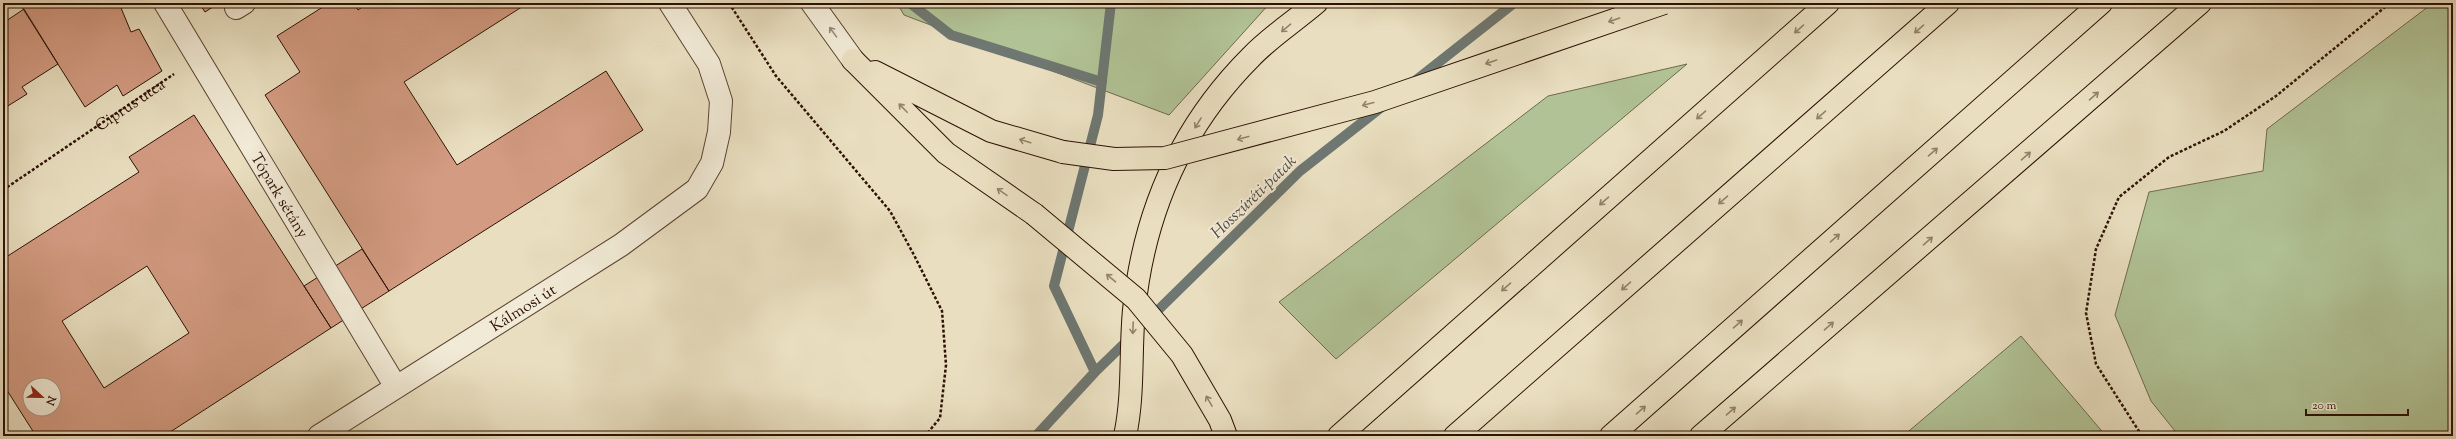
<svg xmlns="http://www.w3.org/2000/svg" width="2456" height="439" font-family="'Sorts Mill Goudy',serif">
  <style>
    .green { fill: #b1c396; stroke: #6f6a4e }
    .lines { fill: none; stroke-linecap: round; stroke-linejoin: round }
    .stream { stroke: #6e7771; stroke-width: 10 }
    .building { fill: #d39b82; stroke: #2d1105; fill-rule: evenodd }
    .minor-casing { stroke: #5c4434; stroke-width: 24 }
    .highway-casing { stroke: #2d1105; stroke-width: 24 }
    .path { stroke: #2d1105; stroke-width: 2.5; stroke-dasharray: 3 2; stroke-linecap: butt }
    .minor { stroke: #f1ead6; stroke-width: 22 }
    .highway { stroke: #e9dfc0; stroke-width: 22 }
    .highway-bridge-casing { stroke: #2d1105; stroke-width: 24; stroke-linecap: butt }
    .highway-bridge { stroke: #e9dfc0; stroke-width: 22 }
    .oneway { stroke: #94826c }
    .oneway2 { stroke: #998878 }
    .labels { text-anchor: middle; stroke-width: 4; stroke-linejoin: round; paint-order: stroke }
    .street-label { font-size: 16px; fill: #2d1105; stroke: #f1ead6 }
    .water-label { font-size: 17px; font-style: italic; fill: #534c44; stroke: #f1ead6 }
  </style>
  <rect width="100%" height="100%" fill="#e9dfc0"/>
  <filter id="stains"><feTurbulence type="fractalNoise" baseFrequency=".005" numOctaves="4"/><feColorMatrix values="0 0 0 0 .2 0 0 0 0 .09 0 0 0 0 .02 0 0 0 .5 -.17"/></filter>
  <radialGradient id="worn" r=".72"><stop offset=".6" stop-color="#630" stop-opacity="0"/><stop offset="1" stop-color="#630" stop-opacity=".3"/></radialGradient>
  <path class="green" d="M897,3h373l-101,112 -265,-100z
    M2433,3h20v433h-274l-28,-35 -36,-86 34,-123 114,-21 4,-42z
    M1687,64l-351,295 -57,-57 269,-206z
    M2021,336l85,100h-203z"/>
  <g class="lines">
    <path class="stream" d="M910,3l41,32 151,47
      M1415,81l99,-78
      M1150,318l150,-147 83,-65
      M1095,372l-41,-86 44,-171 13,-112
      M1036,436l59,-64 35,-34"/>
  </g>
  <path class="building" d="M119,3l12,29 8,-3 23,42 -39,25 -6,-11 -32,22 -65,-103z
    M199,3h20l-14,9z
    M329,3h25l4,7 10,-7h160l-124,79 53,83 149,-94 37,59 -254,161 -124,-196 35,-23 -23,-36z
    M24,9l34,55 -36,23 5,7 -24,15v-86z
    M194,115l137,213 -167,108h-128l-33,-52v-125l136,-87 -10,-15zM147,266l42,67 -85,55 -42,-67zM30,385h24v24h-24z
    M362,249l27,42 -58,37 -27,-42z"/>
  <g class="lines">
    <defs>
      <g id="minor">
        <path id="s2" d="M165,3l231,384"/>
        <path d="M812,3l41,57"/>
        <path d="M236,8l8,-5"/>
        <path id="s3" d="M319,436l302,-191 76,-56 15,-26 7,-31 2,-31 -12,-37 -39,-61"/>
      </g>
      <path id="highway" d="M853,60l93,93 88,61
        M875,72l116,59 72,21
        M1125,436c9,-42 5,-84 9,-126 10,-98 47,-183 117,-253 19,-20 44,-36 65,-54
        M1339,436l489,-433
        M1455,436l493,-433
        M1611,436l490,-433
        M1701,436l499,-433"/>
    </defs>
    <use href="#minor" class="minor-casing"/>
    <use href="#highway" class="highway-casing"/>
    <g class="path">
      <path d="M729,3l47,73 114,135 24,44 28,56 4,54 -6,53 -15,18"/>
      <path id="s1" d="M3,190l171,-116"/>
      <path d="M2142,436l-46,-72 -10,-51 10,-64 23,-52 50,-40 55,-26 52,-35 114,-93"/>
    </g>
    <use href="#minor" class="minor"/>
    <use href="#highway" class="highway"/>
    <defs>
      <path id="highway-bridge" d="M1063,152l51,7 51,-1 210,-56 289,-99
        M1034,214l102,85 46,56 38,65 6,16"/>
    </defs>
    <use href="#highway-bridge" class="highway-bridge-casing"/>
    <use href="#highway-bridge" class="highway-bridge"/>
  </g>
  <defs><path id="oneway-shaft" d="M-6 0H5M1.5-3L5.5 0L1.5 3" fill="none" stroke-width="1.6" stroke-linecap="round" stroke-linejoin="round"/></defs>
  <g class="oneway">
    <use href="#oneway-shaft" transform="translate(1614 20) rotate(161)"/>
    <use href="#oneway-shaft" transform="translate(1286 28) rotate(140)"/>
    <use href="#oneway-shaft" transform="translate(1799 29) rotate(139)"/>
    <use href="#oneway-shaft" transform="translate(1919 29) rotate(139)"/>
    <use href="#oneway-shaft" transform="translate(1491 62) rotate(161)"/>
    <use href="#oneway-shaft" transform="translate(2094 96) rotate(-41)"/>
    <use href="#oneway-shaft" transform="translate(1368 104) rotate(165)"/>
    <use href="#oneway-shaft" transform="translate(903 108) rotate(-134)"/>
    <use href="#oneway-shaft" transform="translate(1701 115) rotate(139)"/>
    <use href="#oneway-shaft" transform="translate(1821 115) rotate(139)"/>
    <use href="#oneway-shaft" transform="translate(1198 123) rotate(122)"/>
    <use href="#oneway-shaft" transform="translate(1243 138) rotate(165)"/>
    <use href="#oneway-shaft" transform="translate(1025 141) rotate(-163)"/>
    <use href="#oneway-shaft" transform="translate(1933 152) rotate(-41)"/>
    <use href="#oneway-shaft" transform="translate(2026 156) rotate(-41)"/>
    <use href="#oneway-shaft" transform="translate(1002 192) rotate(-145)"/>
    <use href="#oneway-shaft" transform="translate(1723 200) rotate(139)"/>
    <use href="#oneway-shaft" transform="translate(1604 201) rotate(139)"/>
    <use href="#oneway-shaft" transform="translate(1835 238) rotate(-41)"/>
    <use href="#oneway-shaft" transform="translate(1928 241) rotate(-41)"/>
    <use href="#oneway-shaft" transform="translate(1111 278) rotate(-140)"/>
    <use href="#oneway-shaft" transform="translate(1626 286) rotate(139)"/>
    <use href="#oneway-shaft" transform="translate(1506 287) rotate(139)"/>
    <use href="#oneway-shaft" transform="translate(1738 324) rotate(-41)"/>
    <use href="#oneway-shaft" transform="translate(1829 326) rotate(-41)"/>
    <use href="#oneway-shaft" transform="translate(1133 328) rotate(92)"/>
    <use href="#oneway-shaft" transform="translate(1209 401) rotate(-120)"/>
    <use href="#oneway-shaft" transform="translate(1641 410) rotate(-41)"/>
    <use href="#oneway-shaft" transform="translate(1731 411) rotate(-41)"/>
  </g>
  <use class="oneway2" href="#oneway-shaft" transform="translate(833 32) rotate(-126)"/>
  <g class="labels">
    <g class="street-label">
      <text dy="6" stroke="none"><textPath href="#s1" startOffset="153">Ciprus utca</textPath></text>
      <text dy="6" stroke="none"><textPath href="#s2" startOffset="224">Tópark sétány</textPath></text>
      <text dy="6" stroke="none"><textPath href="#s3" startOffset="241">Kálmosi út</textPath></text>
    </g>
    <g class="water-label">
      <text transform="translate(1253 196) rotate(-44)" y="6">Hosszúréti-patak</text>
    </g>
  </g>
  <rect width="2456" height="439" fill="none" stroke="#e9dfc0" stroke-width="16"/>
  <rect x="4" y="4" width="2448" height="431" fill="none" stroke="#2d1105" stroke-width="2"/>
  <rect x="8" y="8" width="2440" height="423" fill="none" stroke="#2d1105"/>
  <g transform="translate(42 397) rotate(112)"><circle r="19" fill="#f1ead6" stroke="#a39382"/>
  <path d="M0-3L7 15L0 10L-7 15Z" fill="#8f2418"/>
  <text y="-6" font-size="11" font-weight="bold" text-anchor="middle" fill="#2d1105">N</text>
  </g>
  <path d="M2306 409v6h102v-6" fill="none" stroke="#2d1105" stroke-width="2"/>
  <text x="2312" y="409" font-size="12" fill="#2d1105" stroke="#f1ead6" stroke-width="3" paint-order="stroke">20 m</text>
  <rect width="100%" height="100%" filter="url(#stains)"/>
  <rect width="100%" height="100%" fill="url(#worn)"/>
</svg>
